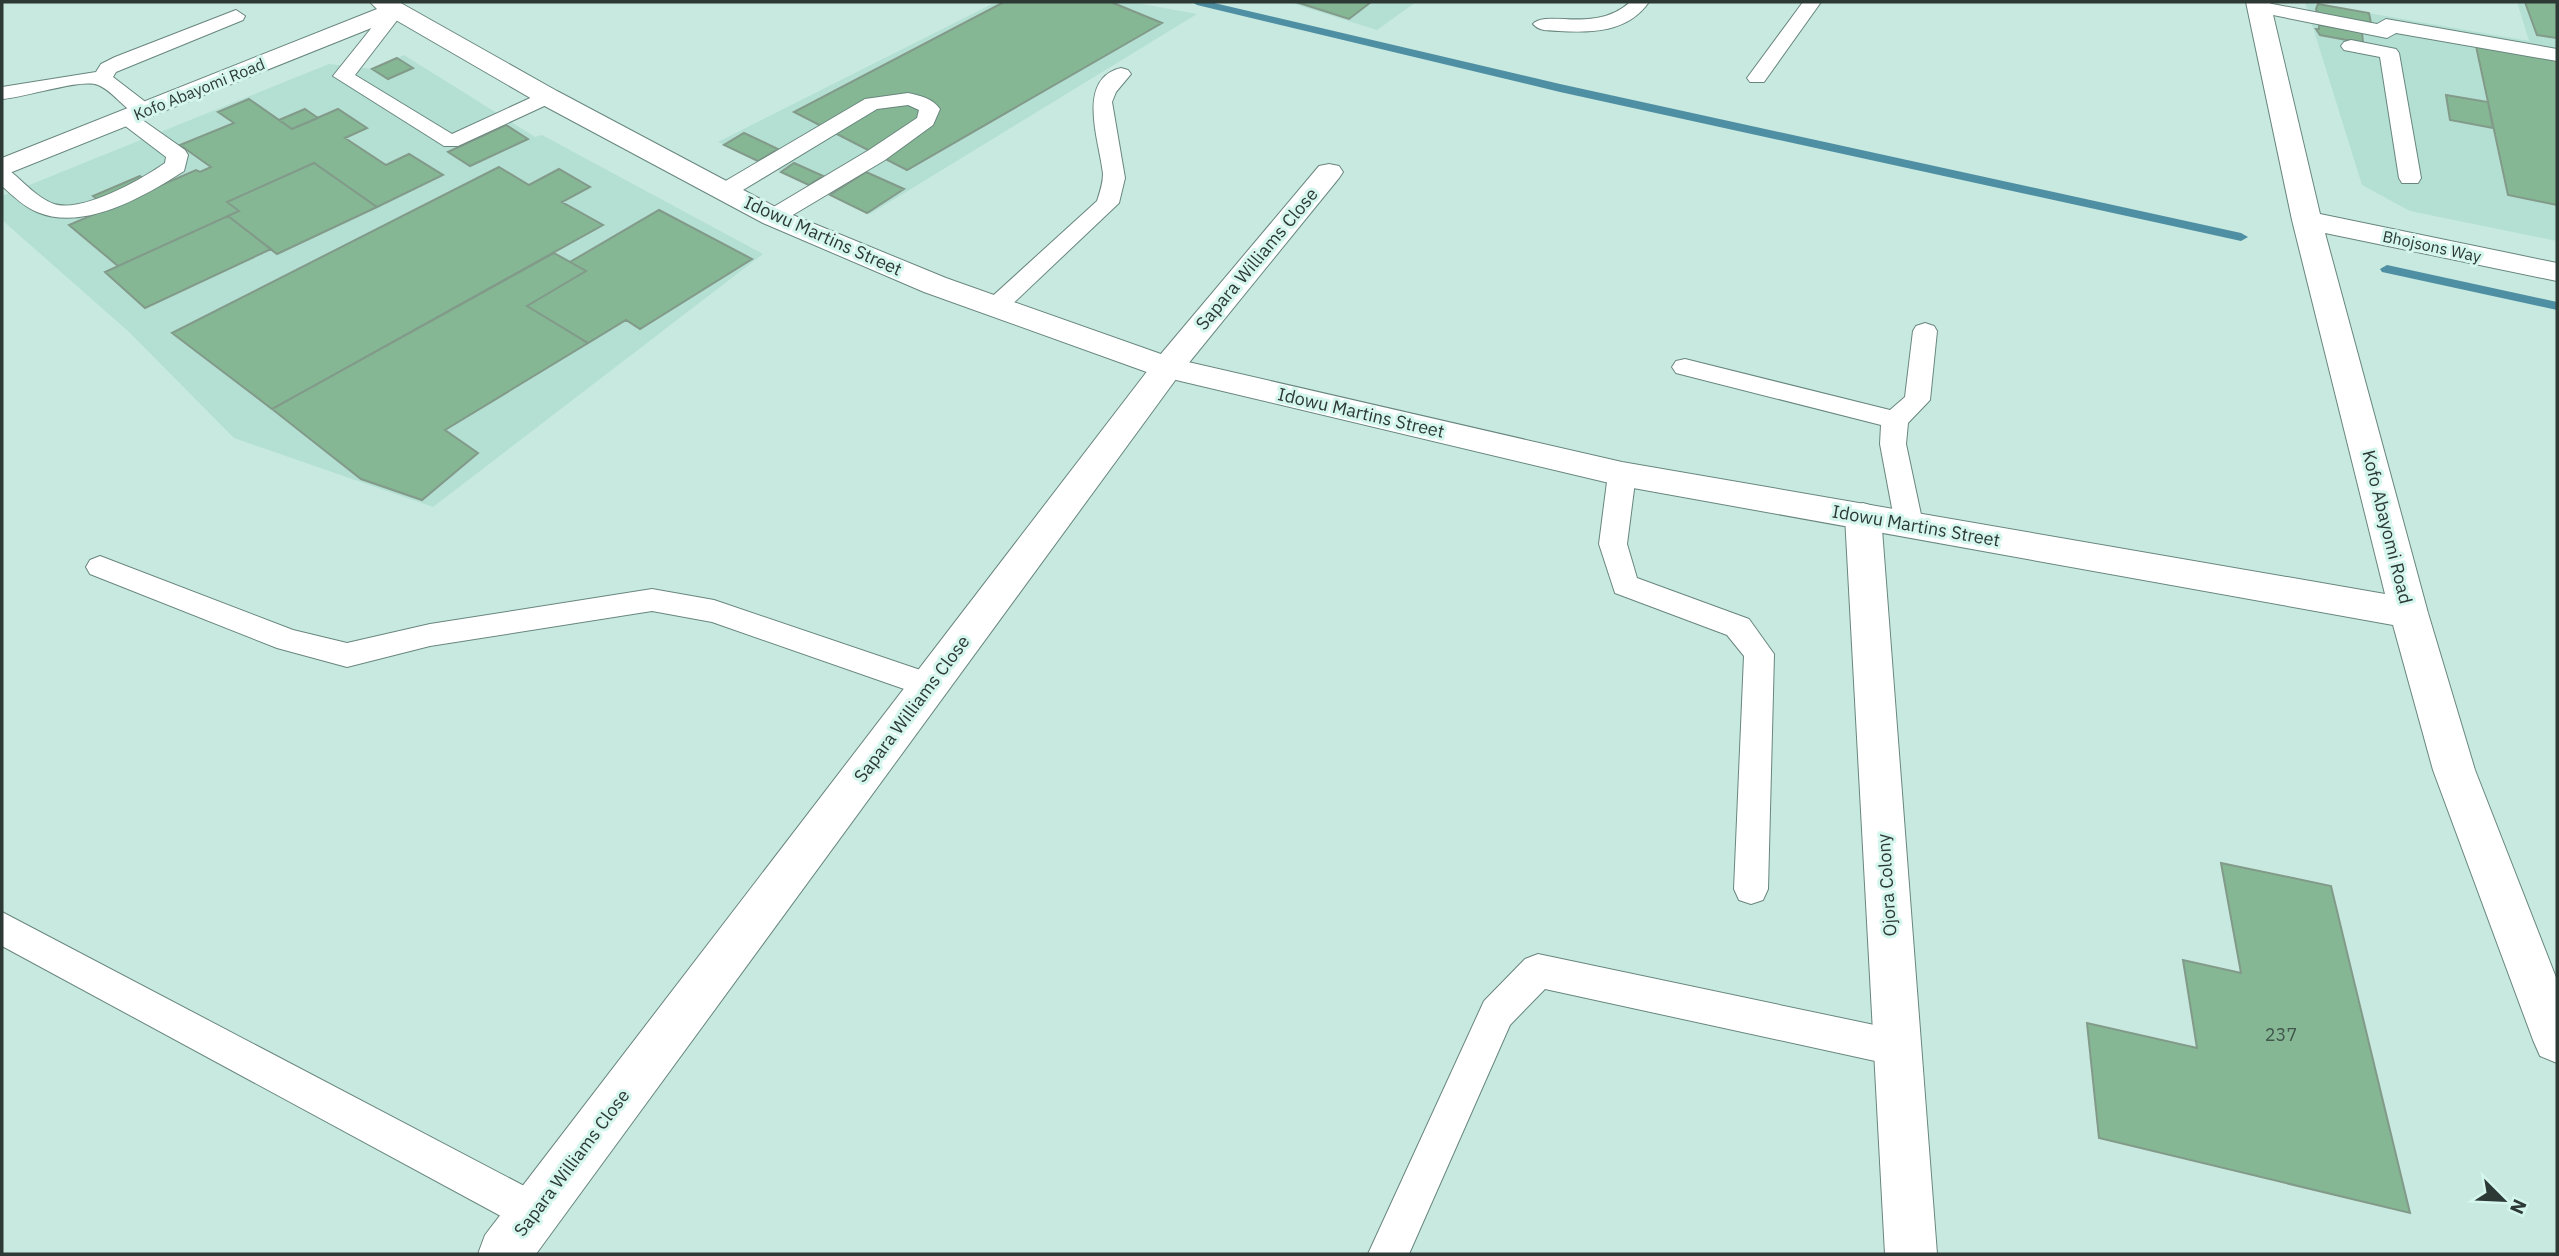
<svg xmlns="http://www.w3.org/2000/svg" width="2559" height="1256" font-family="'IBM Plex Sans',sans-serif">
  <style>
    .built { fill: #b4dfd3 }
    .lines { fill: none; stroke-linecap: round; stroke-linejoin: round }
    .stream { fill: #4f8fa3; fill-rule: evenodd }
    .building { fill: #86b795; stroke: #829a89; stroke-width: 2 }
    .service-casing { stroke: #68867e; stroke-width: 2 }
    .minor-casing { stroke: #68867e; stroke-width: 2 }
    .tertiary-casing { stroke: #68867e; stroke-width: 2 }
    .service { fill: #fff; fill-rule: evenodd }
    .minor { fill: #fff; fill-rule: evenodd }
    .tertiary { fill: #fff; fill-rule: evenodd }
    .labels { text-anchor: middle; stroke-width: 6; stroke-linejoin: round; paint-order: stroke }
    .far-street-label { font-size: 16px; fill: #2c3935; stroke: #d5f6ed }
    .street-label { font-size: 18px; fill: #2c3935; stroke: #d5f6ed }
    .near-number-label { font-size: 18px; fill: #42584d }
  </style>
  <rect width="100%" height="100%" fill="#c8e9df"/>
  <path class="built" d="M996,2h136l65,12 -327,200 -152,-72z
    M1288,2h128l-39,28z
    M2305,2l224,39 -12,-39h40v239l-147,-30 -48,-26z
    M404,55l131,82 7,-2 221,119 -330,253 -199,-69 -106,-107 -126,-111v-24l327,-132 43,5z"/>
  <g class="lines">
    <path class="stream" d="M1192,2h18l350,82 681,149 7,4 -7,4 -681,-149 -363,-87z
      M2387,265l170,37v8l-175,-38 -2,-3z"/>
  </g>
  <path class="building" d="M1004,2h107l51,21 -255,147 -113,-58z
    M1296,2h75l-22,17z
    M2525,2h32v36l-20,-3z
    M2318,4l51,9 2,10 -53,-9 -2,-5z
    M2319,25l43,7 1,11 -43,-8 -4,-6h3z
    M2476,46l81,14v145l-49,-10z
    M397,58l16,10 -25,11 -16,-10z
    M2446,95l42,7 5,26 -43,-8z
    M249,99l43,30 46,-20 29,19 -22,10 41,27 23,-11 34,21 -66,32 -63,-44 -87,39 12,9 -121,55 -49,-41 127,-55 4,2 11,-5 -31,-22 54,-22 -16,-11z
    M305,109l13,9 -26,11 -13,-9z
    M506,125l22,14 -58,27 -22,-14z
    M744,133l34,16 -20,12 -34,-16z
    M314,163l63,44 -100,47 -49,-38 11,-5 -12,-9z
    M794,163l29,13 -14,9 -28,-13z
    M499,167l30,18 30,-16 31,18 -28,15 41,23 -331,184 -100,-76z
    M866,172l38,17 -37,24 -37,-18z
    M140,176l14,12 -46,20 -15,-12z
    M659,210l93,49 -112,70 -14,-9 -38,23 -61,-37 59,-35 -16,-9z
    M228,216l43,33 -126,59 -40,-36z
    M554,253l32,18 -59,35 61,37 -143,87 33,23 -56,47 -61,-21 -89,-70z
    M2221,863l110,23 79,327 -311,-75 -12,-115 110,25 -14,-88 58,13z"/>
  <g class="lines">
    <defs>
      <path id="service" d="M1630,2h19c-21,30 -56,31 -90,29 -9,-1 -19,1 -26,-7 13,-15 63,10 97,-22z
        M1803,2h18l-57,80h-14l-3,-4z
        M2262,2l115,22 9,-5 171,30v12l-161,-28 -9,5 -134,-27 -2,-4 2,-4z
        M396,4l9,6 -50,65 97,59 89,-41h14l3,4 -3,4 -97,45h-14l-111,-70 56,-70z
        M236,10l9,6 -2,4 -127,52 -3,5 39,30 3,4 -3,4c-23,6 -35,-23 -54,-30 -17,-7 -74,13 -96,14v-12l94,-15 5,-8 14,-7z
        M2351,40l45,9 3,4 22,125 -3,5h-16l-3,-5 -19,-121 -36,-7 -3,-4 3,-4z
        M1121,68l7,2 3,4 -15,18 -4,10 13,76 -6,25 -115,109 -9,2 -9,-2 -3,-5 3,-5 111,-101c3,-9 6,-18 6,-27 -3,-31 -28,-95 18,-106z
        M908,93c13,3 24,5 32,16l-7,16 -48,35 -104,62h-16l-3,-5 3,-5 104,-62 48,-32 2,-8 -11,-5 -31,4 -144,87h-16l-3,-5 3,-5 148,-87z
        M127,112l7,2 51,36 3,5 -4,16c-39,25 -100,61 -147,41 -13,-5 -25,-17 -35,-26v-17l8,2c14,11 27,27 44,33 29,9 88,-25 111,-41l1,-6 -46,-35 -3,-4 3,-4z
        M1925,323l9,3 3,5 -7,69 -22,23 -2,21 17,80 -4,7 -10,3 -10,-3 -4,-7 -15,-80 1,-19 -205,-52 -4,-6 4,-6 9,-2 205,51 15,-13 8,-66 3,-5z
        M1622,465l10,2 4,7 -9,70 10,34 112,41 25,35 -6,235 -5,11 -12,4 -12,-4 -5,-11 10,-233 -17,-21 -112,-42 -16,-49 9,-70 4,-7z
        M100,556l193,74 54,13 83,-19 222,-35 62,11 227,77 4,9 -4,9 -11,3 -218,-76 -60,-11 -222,35 -83,21 -70,-19 -187,-74 -4,-7 4,-7z
        M2,912l547,287 6,14 -6,14 -14,6 -14,-6 -519,-281z
        M1538,954l360,76 13,5 6,13 -6,13 -13,5 -353,-77 -35,36 -101,229h-41l116,-253 41,-42z"/>
      <path id="minor" d="M1329,164l10,2 4,6 -4,6 -160,197 -643,879h-58l7,-19 670,-874 164,-195z
        M1863,503l13,4 5,9 56,738h-52l-40,-738 5,-9z"/>
      <path id="tertiary" d="M370,2h29l158,89 226,120 163,67 229,81 447,103 763,132 -93,-374 -46,-218h24l50,212 237,49v18l-232,-48 103,380 47,157 82,210v83l-17,-7 -7,-16 -100,-270 -40,-145 -771,-139 -467,-111 -231,-83 -161,-69 -224,-120 -145,-84 -392,157v-18l375,-149z"/>
    </defs>
    <use href="#service" class="service-casing"/>
    <use href="#minor" class="minor-casing"/>
    <use href="#tertiary" class="tertiary-casing"/>
    <use href="#service" class="service"/>
    <use href="#minor" class="minor"/>
    <use href="#tertiary" class="tertiary"/>
  </g>
  <g class="labels">
    <g class="far-street-label">
      <text transform="translate(199 89) rotate(-22)" y="6">Kofo Abayomi Road</text>
      <text transform="translate(2432 246) rotate(12)" y="6">Bhojsons Way</text>
    </g>
    <g class="street-label">
      <text transform="translate(823 236) rotate(24)" y="6">Idowu Martins Street</text>
      <text transform="translate(1257 259) rotate(-50)" y="6">Sapara Williams Close</text>
      <text transform="translate(1361 413) rotate(13)" y="6">Idowu Martins Street</text>
      <text transform="translate(1916 526) rotate(10)" y="6">Idowu Martins Street</text>
      <text transform="translate(2387 527) rotate(76)" y="6">Kofo Abayomi Road</text>
      <text transform="translate(912 709) rotate(-53)" y="6">Sapara Williams Close</text>
      <text transform="translate(1887 885) rotate(-94)" y="6">Ojora Colony</text>
      <text transform="translate(572 1163) rotate(-53)" y="6">Sapara Williams Close</text>
    </g>
    <g class="near-number-label">
      <text x="2281" y="1041">237</text>
    </g>
  </g>
  <rect width="2559" height="1256" fill="none" stroke="#2c3935" stroke-width="7"/>
  <g transform="translate(2503 1200) rotate(114)" stroke="#d5f6ed" stroke-width="5" paint-order="stroke">
  <path d="M0-5L12 26L0 18L-12 26Z" fill="#2c3935"/>
  <text y="-10" font-size="19" font-weight="bold" text-anchor="middle" fill="#2c3935">N</text>
  </g>
</svg>
